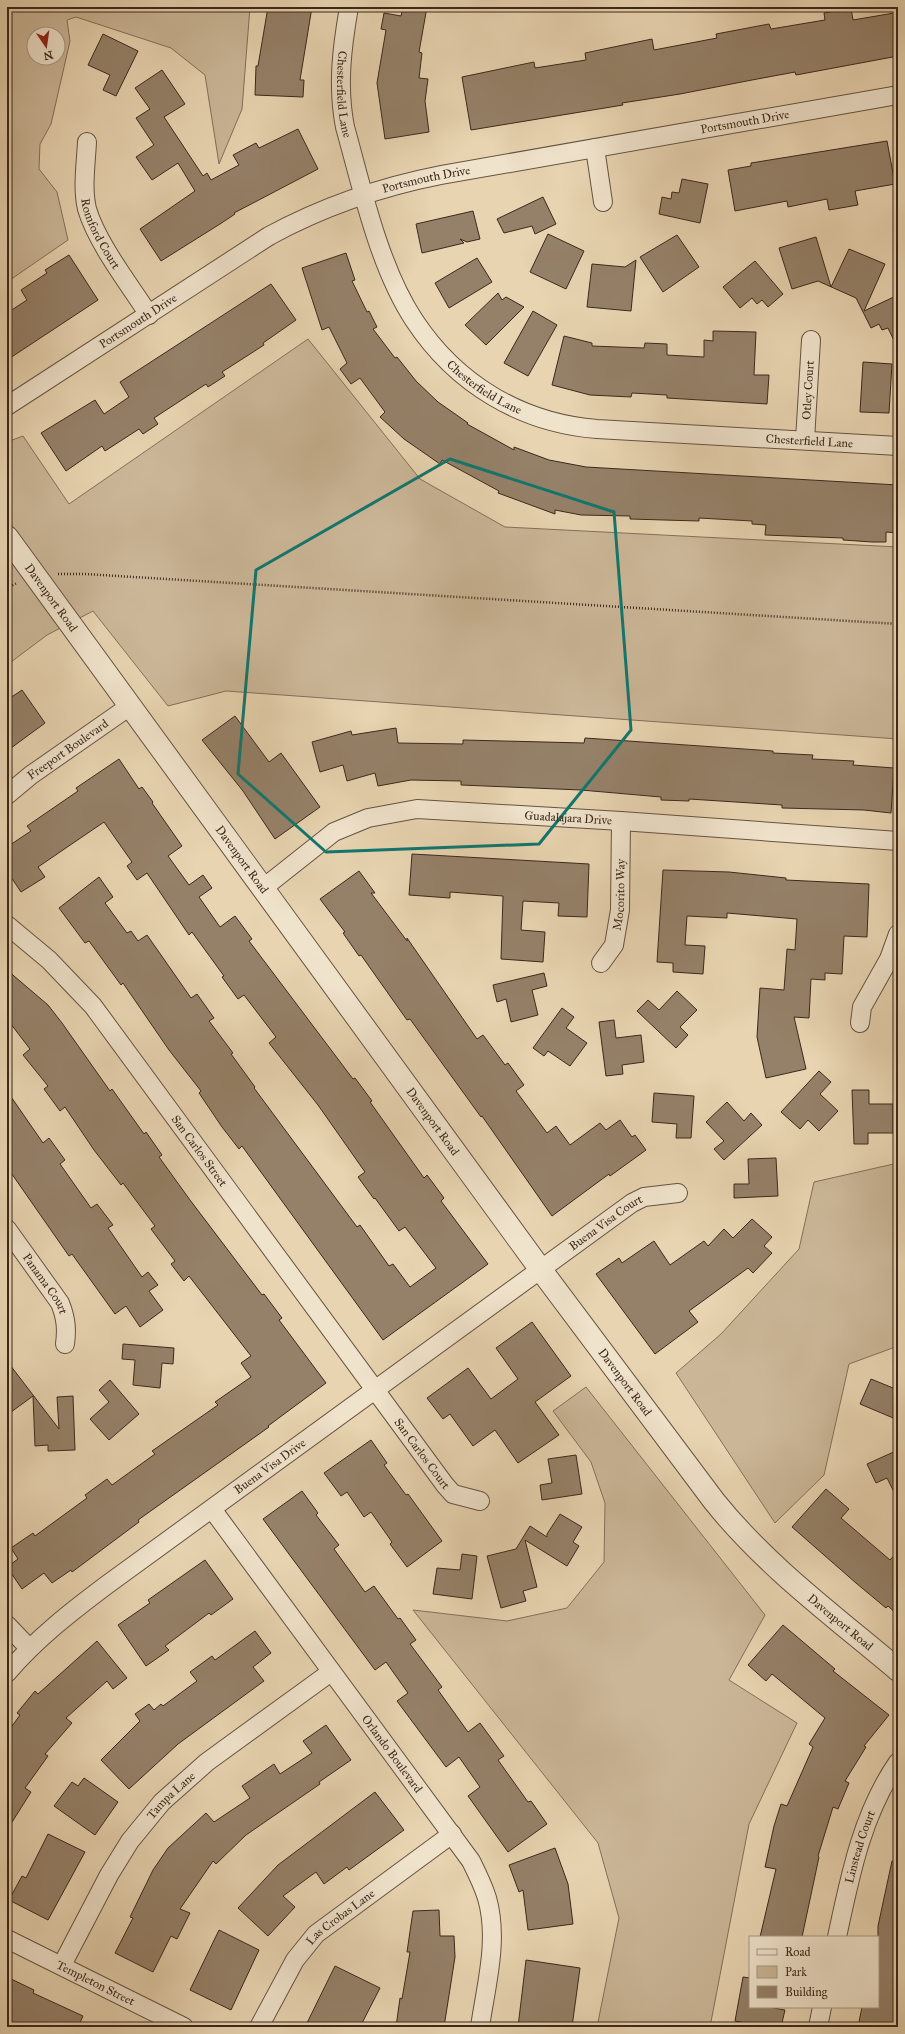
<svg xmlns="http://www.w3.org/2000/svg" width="905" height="2034" font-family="'IM FELL Great Primer',serif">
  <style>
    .green { fill: #cbb798; stroke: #83705a; fill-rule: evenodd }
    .building { fill: #958169; stroke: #3b281b }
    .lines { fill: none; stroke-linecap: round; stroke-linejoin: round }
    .minor-casing { stroke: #665340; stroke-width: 20 }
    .tertiary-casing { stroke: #665340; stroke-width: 24 }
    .path { stroke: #3b281b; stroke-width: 2.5; stroke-dasharray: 1 2; stroke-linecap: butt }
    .minor { stroke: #f0e3cc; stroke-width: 18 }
    .tertiary { stroke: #f0e3cc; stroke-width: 22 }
    .marked { fill: none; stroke: #0f766e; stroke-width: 3; stroke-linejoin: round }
    .labels { text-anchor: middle; stroke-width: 3; stroke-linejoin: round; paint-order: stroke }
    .street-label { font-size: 12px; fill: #3b281b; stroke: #f0e3cc }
  </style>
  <rect width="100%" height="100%" fill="#e8d4b1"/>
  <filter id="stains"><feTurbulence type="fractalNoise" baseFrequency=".005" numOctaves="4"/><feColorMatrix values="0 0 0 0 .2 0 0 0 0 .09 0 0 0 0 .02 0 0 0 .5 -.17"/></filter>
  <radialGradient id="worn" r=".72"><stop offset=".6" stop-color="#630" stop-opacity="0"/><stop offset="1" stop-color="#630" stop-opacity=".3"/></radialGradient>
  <path class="green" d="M7,7h243l-8,102 -23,55 -14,-89 -34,-27 -95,-31 -9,3 3,21 -19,83 -11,20 -1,25 18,23 11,48 -61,42zM34,34h24v24h-24z
    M308,339l112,140 85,48 393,20v192l-672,-48 -58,15 -75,-95 -46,24 -40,30v-223l16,-6 46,68z
    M898,1163v183l-49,18 -25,111 -49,48 -99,-150 45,-39 78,-85 15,-67z
    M586,1387l179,228 -36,65 68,43 -48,101 -39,203h-113l22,-109 -21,-75 -185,-233 94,11 60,-13 37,-46 1,-59 -14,-41 -38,-51z"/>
  <path class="building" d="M268,7h44l-12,73h4l-1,17 -48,-2 1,-29h2z
    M403,7h24l-8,45 3,1 -3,25 9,1 -3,22 4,31 -44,7 -8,-56 9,-53 -5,-1 3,-16 17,3z
    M851,8l2,12 41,-7 4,26v17l-102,19 -1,-3 -43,8 -72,14 -58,9 1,2 -152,25 -9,-53 72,-15 1,6 51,-8 -1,-7 67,-14 2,11 63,-12 -1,-4 53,-10 2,5 54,-9 -1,-7z
    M103,34l35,17 -22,45 -13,-6 7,-15 -22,-10z
    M162,70l23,34 -21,13 39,59 4,-3 4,7 28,-15 -6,-10 23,-12 3,5 39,-19 20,40 -84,44 1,1 -15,10 -59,37 -21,-32 55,-38 -17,-28 -26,17 -16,-23 18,-12 -18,-27 14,-9 -15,-21z
    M887,141l8,43 -40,7 3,14 -29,5 -2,-11 -39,8 -1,-6 -52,10 -7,-41 23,-4v-3z
    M682,179l26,5 -8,39 -41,-9 3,-17 9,2 1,-7 7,1z
    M543,197l13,27 -21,10 -3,-8 -28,7 -7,-14z
    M473,211l7,28 -13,3 -7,-3 4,4 -42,10 -6,-29z
    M548,234l36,17 -18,38 -36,-17z
    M677,235l22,32 -36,25 -23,-35z
    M816,237l15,50 18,-38 36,15 -21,47 34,-16v54l-10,-21 -6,2 -3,-6 -8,4 -15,-30 -38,-17 -26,8 -13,-41z
    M346,253l9,27 -3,1 15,31 2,-1 8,16 -4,2 22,29 2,-1 19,24 22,21 30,21 -1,1 47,26v-3l35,13 37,7 312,18v48l-12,-1v10h-14l-29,-2v-2l-78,-3 1,-10 -14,-1v-3l-53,-3v3l-69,-2v-3l-49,-1 -26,-5v4l-57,-21 1,-2 -57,-31 -2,4 -36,-25 -24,-22 5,-5 -25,-34 -9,6 -11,-15 7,-6 -18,-36 -7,3 -20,-62z
    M69,255l29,45 -91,60v-47l20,-13 -6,-10 26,-17 -2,-3z
    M477,258l15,24 -43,26 -14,-25z
    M636,260l-5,51 -44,-4 5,-43 33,3z
    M755,261l28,33 -15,13 -6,-7 -5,4 -5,-6 -12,10 -17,-21z
    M271,284l25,36 -33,23 1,2 -42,27 3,4 -17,11 -2,-3 -52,34 4,6 -15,10 -4,-5 -34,22 -3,-5 -36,25 -25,-38 54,-33 9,14 25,-17 -9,-15z
    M498,293l4,7 4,-3 18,10 -38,38 -21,-20z
    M533,311l24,14 -29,51 -24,-13z
    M713,331l43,1 -2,43h15l-2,29 -100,-6v-3l-35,-2 -1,4 -41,-2 -38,-10 12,-49 28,7v3l52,2 1,-5 22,1v11l37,2v-17l9,1z
    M863,362l29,2 -3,49 -29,-1z
    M22,690l23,33 -38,28v-51z
    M235,716l34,46 12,-9 39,54 -45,32 -32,-48 -41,-51z
    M396,728l2,15 65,1v-4l121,3 1,-5 188,13v2l40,2 -1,4 42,2 -1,4 41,3 -3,45 -27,-3 -82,-2v-3l-93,-6v2l-28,-1v-3l-80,-7 -120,-5v-4l-50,-1 -33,6 -3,-13 -28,8 -4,-16 -23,7 -8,-30 39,-11 1,4z
    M119,759l20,30 3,-2 11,15 -1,1 30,43 -14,10 21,29 14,-10 9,13 -13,9 21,30 15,-11 17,23 -3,2 104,138 2,-1 17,23 -2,1 54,76 3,-3 17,23 -3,3 47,63 -105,76 -141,-194 -3,3 -17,-22 -23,-34 2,-2 -32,-41 -46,-67 -2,2 -32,-44 -4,2 -26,-35 40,-31 14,20 -8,6 22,30 4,-2 7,10 9,-6 44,63 6,-4 17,24 -5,3 24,32 -2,1 24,33 -1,1 103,139 3,-2 29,41 4,-2 17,23 26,-19 -31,-41 -6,4 -24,-33 -1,1 -16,-22 7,-5 -47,-67 -49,-62 7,-6 -32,-42 -6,4 -16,-22 2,-1 -32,-44 -3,3 -42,-62 -10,7 -10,-14 5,-4 -28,-40 -66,45 7,10 -24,15 -14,-21v-24l24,-16 -4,-5 51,-35 -2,-3z
    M412,854l177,10 -2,53 -29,-1 1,-13 -36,-2 -2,29 24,2 -2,30 -42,-3 2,-63 -53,-4v6l-41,-3z
    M663,870l66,2 57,6v2l83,4 -2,53 -23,-1 -2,38 -17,-1v7l-14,-1 -2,39 -15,-1 12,52 -40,9 -9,-41 3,-49 24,2 3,-41 8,1 2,-31 -70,-6v5l-40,-2 -2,29 20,1 -2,28 -30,-2v-9l-16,-1z
    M359,871l16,22h-4l36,48v-3l70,101 6,-4 22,30 3,-2 16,22 -8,6 31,42 9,-7 14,19 30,-22 6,7 14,-10 12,17 3,-2 11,15 -36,26 -1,-2 -57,42 -70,-100 -1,1 -71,-98 -3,1 -46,-65 -2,1 -16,-23 2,-1 -25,-33z
    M7,970l41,35 14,18 48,68 2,-2 32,45 2,-2 16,23 -3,2 31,43 72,95 2,-1 18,24 -3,2 47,63 -58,43 1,1 -131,93 1,2 -67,50 -1,-2 -19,13 -8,-10 -22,16 -15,-22 11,-8 -7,-11 22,-15 2,3 52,-38 -2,-3 22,-16 5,6 43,-31 -3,-3 66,-46 -3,-3 36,-25 -10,-14 10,-7 -62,-80 -5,5 -13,-17 4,-3 -24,-32 4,-3 -32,-43 -2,2 -27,-35 -29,-43 -5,4 -16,-22 4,-3 -25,-31 7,-6 -23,-30z
    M544,973l3,13 -15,4 6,25 -27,7 -5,-23 -9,3 -4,-17z
    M677,991l20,19 -17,17 8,8 -12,13 -39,-37 11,-11 11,10z
    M562,1008l12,9 -8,11 21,15 -17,23 -22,-15 -4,5 -11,-8z
    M614,1020l2,18 25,-3 3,27 -22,3 1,9 -17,2 -7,-54z
    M819,1071l12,11 -11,12 18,17 -19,20 -11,-11 -8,9 -19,-17z
    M852,1090h17v14h24v29h-25v11h-14z
    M7,1091l36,52 6,-5 16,22 -5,4 31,44 6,-4 16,21 -5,3 34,49 6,-5 10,13 -9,6 14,19 -23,17 -14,-21 -11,8 -43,-60 -3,2 -62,-89z
    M654,1093l40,3 -3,42h-15l1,-14 -25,-2z
    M727,1102l17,19 7,-8 11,12 -38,35 -10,-11 10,-8 -18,-19z
    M776,1158l2,38 -44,2v-14h15l-1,-25z
    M752,1219l20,18 -8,9 8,7 -19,20 -5,-5 -59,43 9,11 -43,32 -59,-80 23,-16 3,5 32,-22 16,24 34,-24 4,5 16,-17 9,9z
    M532,1322l39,54 -36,26 24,33 -41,28 -23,-33 -22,16 -23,-32 -7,5 -16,-21 41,-30 23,31 27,-20 -22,-31z
    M123,1344l51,4 -1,16 -11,-1 -2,25 -27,-3 2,-25 -13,-1z
    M7,1361l52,68 -2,-32 16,-1 2,54 -27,1v-6l-13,1 -2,-50 -26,19z
    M871,1379l27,11v30l-38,-16z
    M110,1380l29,34 -30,26 -19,-21 19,-17 -10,-12z
    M371,1440l16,23 -3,2 22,30 2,-1 34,47 -35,26 -17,-23 2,-2 -21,-30 -7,5 -17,-25 -6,4 -17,-23z
    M898,1450v50l-11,-22 -11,5 -9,-19z
    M576,1455l6,39 -40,6 -2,-15 12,-2 -4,-24z
    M826,1489l23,20 -8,9 49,42 8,-9v64l-10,-9 -2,2 -30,-25 -64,-56z
    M302,1491l16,22 -2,2 23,30 -5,4 31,43 9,-6 24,33 2,-1 16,22 -6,4 32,43 -4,3 30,42 12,-9 24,33 -6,4 30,42 3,-1 16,23 -39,28 -40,-56 12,-9 -21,-30 -13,10 -49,-66 11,-8 -22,-31 -11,8 -112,-151z
    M560,1514l22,13 -9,15 6,4 -12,20 -42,-26 12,47 -14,4 3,10 -25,7 -14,-52 29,-7 14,-23 17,11v-3z
    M462,1554l15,2 -5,43 -39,-5 4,-26 23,2z
    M205,1560l28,39 -22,16 -2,-2 -44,33 4,4 -23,16 -28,-41 32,-22 -2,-3z
    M783,1625l52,44 -2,2 56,44 -25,31 2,1 -21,34 4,2 -11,26 -5,-2 -15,49 1,1 -17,80h-42l16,-68 -11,-2 9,-41 7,-22 6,2 26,-59 -4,-3 16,-26 -53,-44 -6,7 -18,-16z
    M255,1631l16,22 -18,14 11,14 -86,63 -49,45 -28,-29 39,-39 -5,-7 14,-10 5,6 7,-6 2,2 34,-25 -7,-9 22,-16 3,4z
    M97,1641l30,37 -14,11 -6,-8 -41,37 6,5 -27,31 3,2 -23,32 6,4 -24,38v-97l13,-18 -3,-2 18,-22 3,3z
    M326,1725l25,35 -32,22 1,2 -74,51 -30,29 -3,-3 -33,48 10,4 -13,26 -6,-3 -18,36 -38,-19 18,-35 -3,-1 23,-47 15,-22 38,-35 8,9 36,-24 -8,-12 32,-22 6,10 32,-21 -9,-12z
    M84,1778l34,24 -23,33 -41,-29 18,-24 6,4z
    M375,1792l29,38 -55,40 -2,-3 -23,17 -8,-12 -33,24 12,11 -27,29 -30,-28 40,-43z
    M48,1834l37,18 -37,68 -39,-20 13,-24 4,2z
    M555,1848l13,36 5,40 -45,6 -5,-40 -4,2 -10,-27z
    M892,1861l6,1v152l-2,-1 -3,14h-35l4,-20h16v-81z
    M439,1910l1,26h14l1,21 -11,70h-48l4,-29 2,1 8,-47h-3l6,-41z
    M219,1930l40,20 -28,60 -41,-20z
    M526,1960l54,8 -8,59h-54z
    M335,1966l45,22 -20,39h-55z
    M7,1977l27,13 -1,3 50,23 -5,11h-71z
    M743,1977l7,1v29h18l17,3 -4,17h-13l-33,-6z"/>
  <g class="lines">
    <defs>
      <g id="minor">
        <path id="s1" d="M349,7c-7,40 -12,79 -4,120 17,61 34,140 69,193 42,64 107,103 183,109l301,17"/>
        <path id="s2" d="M87,142c-1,21 -5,46 0,67 10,34 42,75 62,106"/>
        <path d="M595,148l8,54"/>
        <path id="s3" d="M7,406l262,-170c55,-30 111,-49 172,-61l457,-80"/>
        <path id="s4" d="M805,440l6,-100"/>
        <path id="s5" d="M7,795l24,-20 99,-69"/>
        <path id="s6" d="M262,889l72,-57 34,-14 49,-9 204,12 277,20"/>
        <path id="s7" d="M7,925l42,35 44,46 352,479 8,9 27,7"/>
        <path id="s8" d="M601,963l13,-18 6,-35 1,-89"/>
        <path d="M860,1023l2,-16 27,-48 9,-25"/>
        <path id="s9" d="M7,1229l53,74c6,15 7,26 5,41"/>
        <path id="s10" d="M212,1509l259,352c6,12 12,24 16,37 12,42 -1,87 -7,129"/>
        <path d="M7,1625l22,23"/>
        <path id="s11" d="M7,1673c30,-35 65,-62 101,-89l524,-381 12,-6 34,-4"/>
        <path id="s12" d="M837,1937c13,-61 25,-123 61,-175"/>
        <path id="s13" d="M7,1939l177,88"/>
        <path id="s14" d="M62,1965l47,-90 21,-34 32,-39 45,-40 124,-90"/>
        <path id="s15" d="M259,2027l36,-67 21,-26 136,-100"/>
        <path d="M818,2027l4,-20"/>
      </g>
      <g id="tertiary">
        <path id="s16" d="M7,537l534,733 173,231c52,65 120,115 184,169"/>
      </g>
    </defs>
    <use href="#minor" class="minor-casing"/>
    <use href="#tertiary" class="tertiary-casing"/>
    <path class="path" d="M58,574h27l813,50
      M7,588l10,-5"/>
    <use href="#minor" class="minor"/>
    <use href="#tertiary" class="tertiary"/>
  </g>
  <path class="marked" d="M450,459l164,53 17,218 -92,114 -213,8 -88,-78 18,-204z"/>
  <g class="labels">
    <g class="street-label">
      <text dy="4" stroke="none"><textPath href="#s1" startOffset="88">Chesterfield Lane</textPath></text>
      <text dy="4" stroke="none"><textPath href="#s3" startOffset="804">Portsmouth Drive</textPath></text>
      <text dy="4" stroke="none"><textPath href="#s3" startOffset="480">Portsmouth Drive</textPath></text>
      <text dy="4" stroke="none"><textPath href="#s2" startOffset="95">Romford Court</textPath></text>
      <text dy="4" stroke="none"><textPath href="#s3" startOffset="156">Portsmouth Drive</textPath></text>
      <text dy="4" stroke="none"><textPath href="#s1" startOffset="425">Chesterfield Lane</textPath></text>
      <text dy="4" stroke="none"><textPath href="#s4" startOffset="50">Otley Court</textPath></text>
      <text dy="4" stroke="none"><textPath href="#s1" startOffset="760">Chesterfield Lane</textPath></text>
      <text dy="4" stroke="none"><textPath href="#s16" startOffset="75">Davenport Road</textPath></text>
      <text dy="4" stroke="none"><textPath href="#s5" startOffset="76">Freeport Boulevard</textPath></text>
      <text dy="4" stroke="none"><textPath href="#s6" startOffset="330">Guadalajara Drive</textPath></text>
      <text dy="4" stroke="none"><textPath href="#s16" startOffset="399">Davenport Road</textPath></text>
      <text dy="4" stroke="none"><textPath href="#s8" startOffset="73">Mocorito Way</textPath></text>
      <text dy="4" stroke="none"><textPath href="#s16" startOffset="723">Davenport Road</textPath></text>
      <text dy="4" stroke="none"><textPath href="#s7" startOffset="298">San Carlos Street</textPath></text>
      <text dy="4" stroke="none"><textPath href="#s11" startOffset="750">Buena Visa Court</textPath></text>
      <text dy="4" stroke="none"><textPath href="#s9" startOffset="67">Panama Court</textPath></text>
      <text dy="4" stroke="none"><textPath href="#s16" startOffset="1047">Davenport Road</textPath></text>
      <text dy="4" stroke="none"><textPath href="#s7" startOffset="674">San Carlos Court</textPath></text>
      <text dy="4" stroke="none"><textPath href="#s11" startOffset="335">Buena Visa Drive</textPath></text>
      <text dy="4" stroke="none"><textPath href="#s16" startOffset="1371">Davenport Road</textPath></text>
      <text dy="4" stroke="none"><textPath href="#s10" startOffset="304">Orlando Boulevard</textPath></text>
      <text dy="4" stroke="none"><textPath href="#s14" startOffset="203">Tampa Lane</textPath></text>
      <text dy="4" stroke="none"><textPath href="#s12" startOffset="93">Linstead Court</textPath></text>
      <text dy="4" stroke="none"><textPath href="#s15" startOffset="139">Las Crobas Lane</textPath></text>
      <text dy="4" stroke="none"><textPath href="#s13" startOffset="99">Templeton Street</textPath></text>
    </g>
  </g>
  <rect width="905" height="2034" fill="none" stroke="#e8d4b1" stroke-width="24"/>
  <rect x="8" y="8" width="889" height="2018" fill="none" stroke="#3b281b" stroke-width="2"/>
  <rect x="12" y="12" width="881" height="2010" fill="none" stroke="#3b281b"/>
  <rect x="749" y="1936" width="130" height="72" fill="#f0e3cc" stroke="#a89885"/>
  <rect x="757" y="1949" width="20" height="6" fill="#f0e3cc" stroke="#a89885"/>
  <text x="785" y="1956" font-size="12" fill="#3b281b">Road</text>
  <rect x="757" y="1966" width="20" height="12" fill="#cbb798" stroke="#a89885"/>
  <text x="785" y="1976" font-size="12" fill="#3b281b">Park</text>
  <rect x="757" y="1986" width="20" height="12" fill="#958169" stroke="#a89885"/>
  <text x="785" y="1996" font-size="12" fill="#3b281b">Building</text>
  <g transform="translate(46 46) rotate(167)"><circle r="19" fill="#f0e3cc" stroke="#a89885"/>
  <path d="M0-3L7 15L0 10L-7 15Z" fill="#8f2418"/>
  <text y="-6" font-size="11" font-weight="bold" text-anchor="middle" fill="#3b281b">N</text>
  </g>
  <rect width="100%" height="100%" filter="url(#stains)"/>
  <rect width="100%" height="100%" fill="url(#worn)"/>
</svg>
